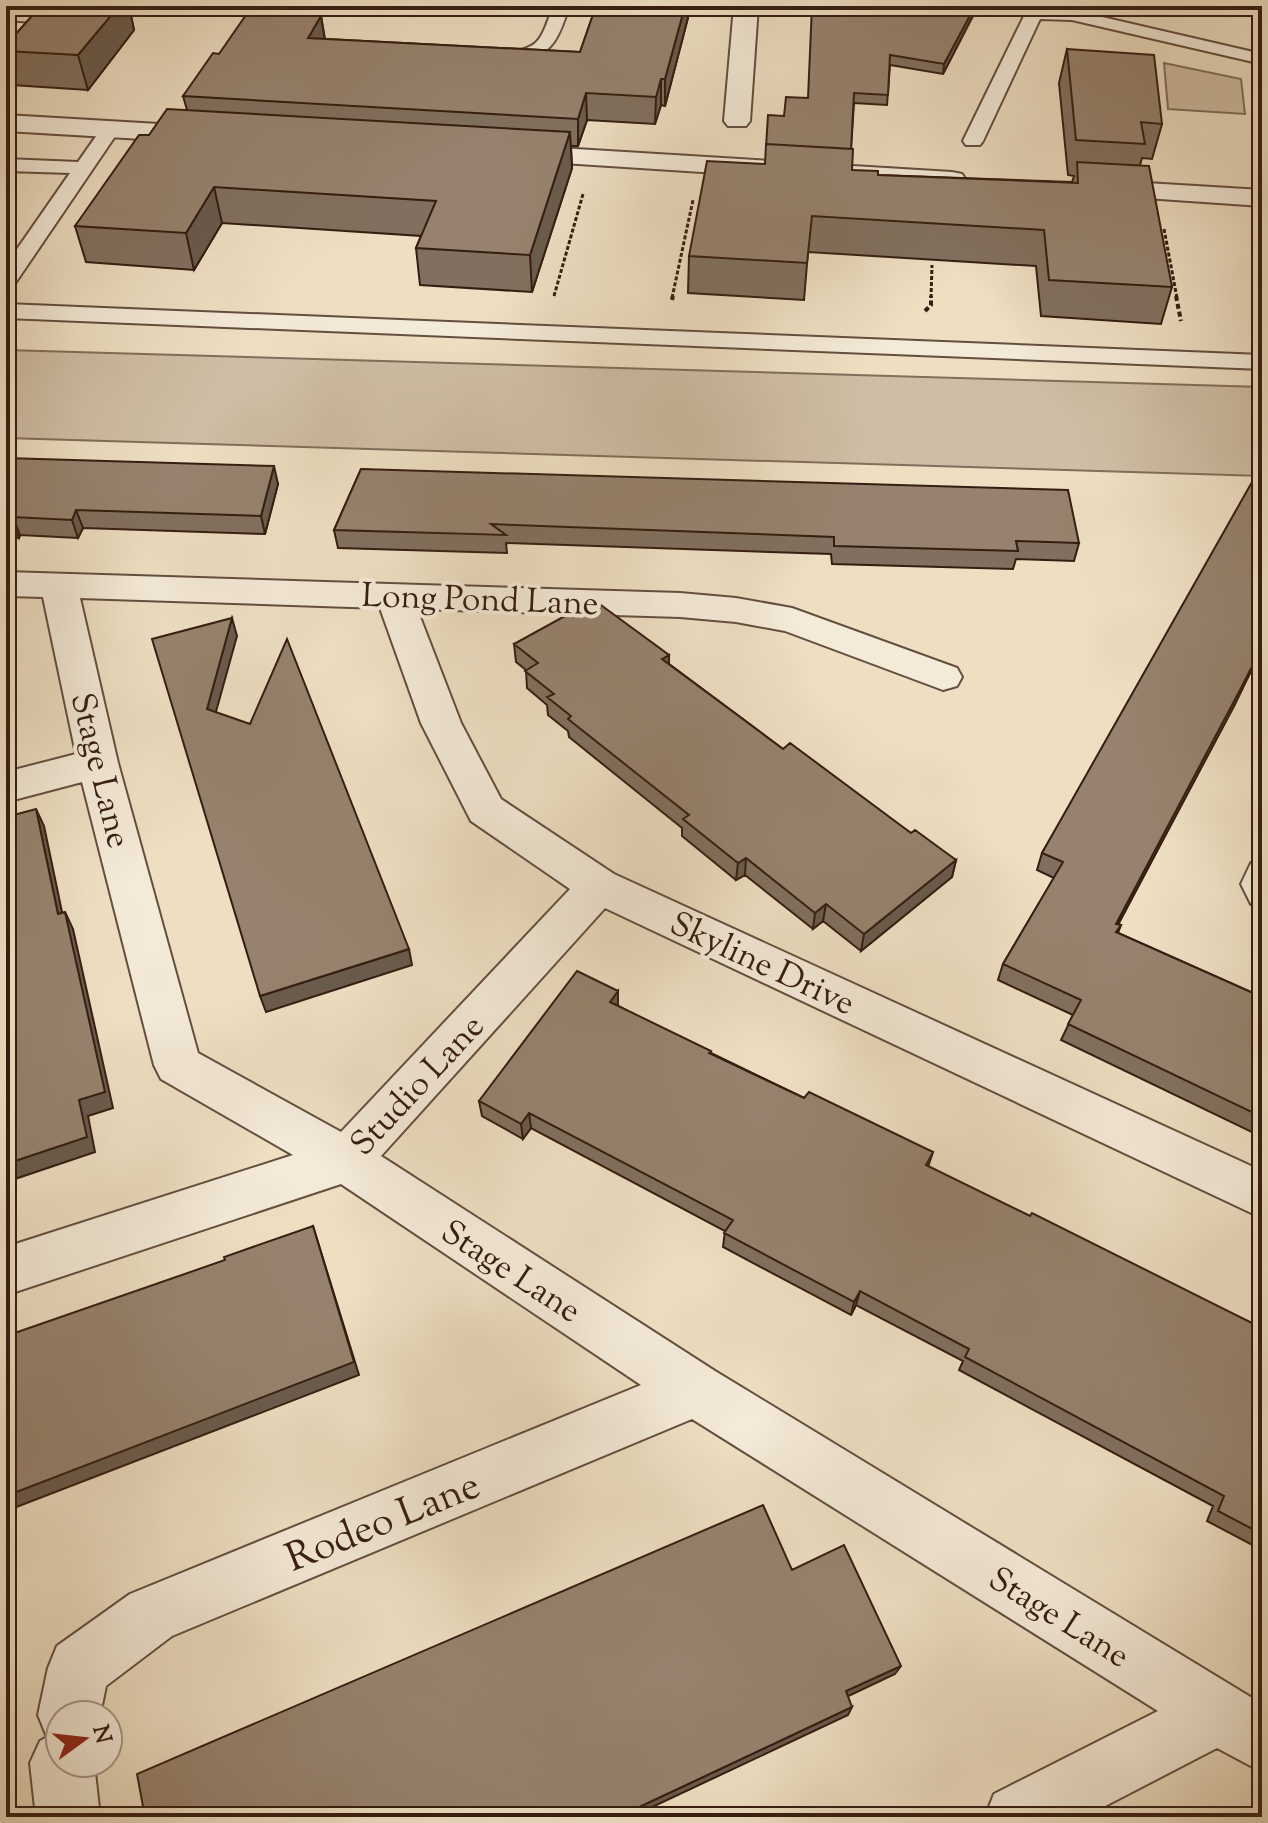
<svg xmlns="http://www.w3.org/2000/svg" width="1268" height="1823" font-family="'Sorts Mill Goudy',serif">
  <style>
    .green { fill: #cfbea5; stroke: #826e5b; stroke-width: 2 }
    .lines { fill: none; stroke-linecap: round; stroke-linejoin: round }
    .lane-casing { stroke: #644e3e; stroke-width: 4 }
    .street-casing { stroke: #644e3e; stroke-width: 4 }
    .path-far1 { stroke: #361d11; stroke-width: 3; stroke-dasharray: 4 2; stroke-linecap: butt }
    .path { stroke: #361d11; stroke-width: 4; stroke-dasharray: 5 3; stroke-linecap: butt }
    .lane { fill: #f4ead8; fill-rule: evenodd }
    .street { fill: #f4ead8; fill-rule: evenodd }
    .wall { fill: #81705f; stroke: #361d11; stroke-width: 2 }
    .shaded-wall { fill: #695b4d; stroke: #361d11; stroke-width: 2 }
    .building { fill: #96826e; stroke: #361d11; stroke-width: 2 }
    .labels { text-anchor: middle; stroke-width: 8; stroke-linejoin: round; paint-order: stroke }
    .street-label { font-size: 34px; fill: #361d11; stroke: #f4ead8 }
    .near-street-label { font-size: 40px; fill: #361d11; stroke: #f4ead8 }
  </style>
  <rect width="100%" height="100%" fill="#eedfc3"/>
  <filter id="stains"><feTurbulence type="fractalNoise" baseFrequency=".0025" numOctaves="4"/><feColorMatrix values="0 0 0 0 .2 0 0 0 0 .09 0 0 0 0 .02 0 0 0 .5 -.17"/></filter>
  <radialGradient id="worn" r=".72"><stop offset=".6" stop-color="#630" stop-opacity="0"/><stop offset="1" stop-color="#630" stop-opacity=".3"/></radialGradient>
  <path class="green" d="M1164,63l77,16 4,35 -77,-5z
    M6,350l1256,37v89l-1256,-38z"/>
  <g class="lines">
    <defs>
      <path id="lane" d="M553,6h16c-9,30 -17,50 -50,57 -9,1 -17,3 -25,1l-3,-4 3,-4c43,-10 44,-5 59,-50z
        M1034,9l38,1 190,44v10l-190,-44 -32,-1 -57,122 -3,4h-14l-3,-4 62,-127z
        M6,22l40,3 9,5 -9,5 -40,-3z
        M111,123l9,6 -106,156 -8,1v-21l64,-92 -64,-2v-12l72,3 26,-37z
        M6,304l1256,51v14l-1256,-51z
        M1262,860v47l-11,-3 -10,-20 10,-21z"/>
      <path id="street" d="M734,6h24l-8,115 -4,5h-18l-4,-5z
        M6,115l204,12 9,2 4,6 -4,6 -9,2 -204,-12z
        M510,145l442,27 10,2 4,6 -4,6 -10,2 -451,-29 -4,-6 4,-6z
        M1097,180l165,10v16l-175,-12 -4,-6 4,-6z
        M6,572l674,21 56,5 56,10 165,60 5,9 -5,9 -14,4 -158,-59 -49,-9 -56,-5 -263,-8 44,114 40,76 113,75 648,297v47l-657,-310 -224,248 334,215 547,333v68l-45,-24 -133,69h-99l9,-23 164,-83 -466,-292 -520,217 -66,50 -6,29h-40v48h34l6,54h-64l-6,-54 10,-22 7,-4 -9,-22 10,-47 9,-22 73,-52 511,-209 -300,-201 -335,111v-48l287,-92 -132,-76 -7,-14 -72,-283 -76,20v-30l70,-18 -33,-157 -37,-1zM80,598l300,10 41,115 50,98 99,68 -229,243 -143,-79 -80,-290z"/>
    </defs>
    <use href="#lane" class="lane-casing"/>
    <use href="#street" class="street-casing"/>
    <path class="path-far1" d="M1164,229l13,69
      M554,296l29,-102
      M672,298l21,-98
      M931,298l1,-33"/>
    <path class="path" d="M1176,296l5,25
      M672,300l1,-4
      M925,311l6,-6v-9"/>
    <use href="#lane" class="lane"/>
    <use href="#street" class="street"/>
  </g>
  <path class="wall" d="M41,6h88l5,24 -46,60 -76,-5 -6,-19v-21z
    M596,6h95l-26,100 -4,-1 -6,19 -68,-4 -9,26h-7l1,22 -40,124 -112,-7 -4,-37 5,-12 -199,-13 -28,47 -108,-8 -11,-36 74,-91 38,-25 -4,-14 36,-42 102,-38 4,23 255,13z
    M978,6l-35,68 -53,-9 -3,40 -33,-2 -3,46 1,21 26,5 194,7 2,-6 -6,-1 -9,-92 8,-34 95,75 -10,35 -10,-1 -2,7 32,122 -11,37 -120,-8 -5,-50 -228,-14 -4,48 -116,-7 1,-37 76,-92 19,-48 23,-18z
    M1227,6h35v8z
    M6,458l272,26 -13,50 -182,-6 -5,10 -58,-3 -1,3 -13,-1z
    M361,469l718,74 -5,18 -58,-2 -3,10 -181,-5 -1,-10 -325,-11 1,10 -169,-5 -4,-18z
    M1262,477v172l-28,57 -116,218 3,1 -3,8 144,64v140l-201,-97 12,-25 -75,-35 5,-16 51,-86 -17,-8 5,-17z
    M514,644l155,20 114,85 128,84 45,27 -4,17 -91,74 -38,-30 -10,8 -68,-54 -9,5 -54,-44v-8l-113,-91 -1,-6 -20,-16 -1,-10 -20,-17 -1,-18 -10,-8z
    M618,1006l93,47 93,45 129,54 -5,15 334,161v222l-55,-29 6,-15 -254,-136 4,-9 -107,-56 -5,10 -128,-68 2,-16 -194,-103 -8,11 -41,-23 -3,-15z"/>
  <path class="shaded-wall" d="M119,6h10l5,24 -46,60 -10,-35z
    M685,6h6l-26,100v-27z
    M975,6h3l-35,68 1,-10z
    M321,16l4,26 -17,-4z
    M661,79v26l-6,19 1,-27z
    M586,93l1,27 -9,26v-27z
    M570,132l2,36 -40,124 -2,-37z
    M214,187l8,36 -28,47 -8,-37z
    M274,466l4,18 -13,50 -4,-18z
    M76,510l7,18 -5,10 -6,-18z
    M13,517l7,18 -1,3 -8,-18z
    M232,618l5,18 -25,90 -5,-17z
    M1262,647l-28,59 -124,234 6,-16z
    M669,655v17l-7,-13z
    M6,710l5,26 -5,2z
    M36,809l8,17 22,105 -8,-17z
    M746,858l-1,17 -9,5 2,-17z
    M956,860l-4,17 -91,74 3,-17z
    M826,904l-3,17 -10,8 2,-16z
    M65,912l8,17 40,179 -25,8 7,36 -89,30v-18l73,-64z
    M409,949l3,16 -146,47 -6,-16z
    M618,991v16l-8,-5z
    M529,1113l2,15 -8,11 -2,-15z
    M313,1226l46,149 -353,136v-15z
    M860,1291l-4,14 -5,10 3,-13z
    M901,1666l-6,8 -53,25 4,-8z
    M852,1707l-4,8 -217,102h-13z"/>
  <path class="building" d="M41,6h78l-41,49 -72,-4v-6z
    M596,6h89l-20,73h-4l-5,18 -70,-4 -8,26 -395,-23 30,-43 6,1 29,-42 73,4 -13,22 272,14z
    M812,6h163l-31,58 -54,-9 -2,40 -34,-2 -3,56 -85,-5v3l2,-32 16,1 2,-19 22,1z
    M1067,49l87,6 8,69 -21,-2 4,22 -69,-4z
    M167,109l403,23 -40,123 -114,-7 20,-47 -222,-14 -28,46 -111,-7 64,-91h10z
    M766,144l87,5 -1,21 26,1v4l200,8 -1,-21 72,4 23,121 -123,-7 -5,-50 -232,-14 -5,47 -118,-7 18,-95 58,3z
    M6,458l268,8 -13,50 -185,-6 -4,10 -59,-3 -2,3h-5z
    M361,469l707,21 11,53 -63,-2 2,10 -184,-5v-9l-343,-13 15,11 -172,-5z
    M1256,475l6,2v170l-21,41 -125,236 5,1 -5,7 146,65v120l-194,-93 13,-24 -78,-36 60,-102 -21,-9z
    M594,600l75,55 -7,4 121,90 7,-6 121,90 4,-3 41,30 -92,74 -38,-30 -11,9 -69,-55 -8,5 -55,-44 6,-4 -121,-96 3,-3 -24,-19 7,-3 -29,-23 13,-8 -24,-19z
    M232,618l-25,91 43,15 37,-85 122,310 -149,47 -108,-357z
    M36,809l22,105 7,-2 40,180 -26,8 8,37 -81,27v-347z
    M577,971l41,20 -8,11 101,49 -2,2 95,45 5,-6 124,60 -7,13 104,51 2,-3 230,115v206l-44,-23 6,-15 -259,-139 4,-8 -109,-58 -6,11 -130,-69 9,-13 -204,-107 -8,11 -42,-23z
    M313,1226l41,136 -348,134v-160l219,-76 -1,-3z
    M763,1505l29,65 52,-25 57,121 -55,25 6,16 -234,110h-473l-8,-43z"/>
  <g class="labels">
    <g class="street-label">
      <text transform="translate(480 598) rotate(2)" y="12">Long Pond Lane</text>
      <text transform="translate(102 770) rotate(76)" y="12">Stage Lane</text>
      <text transform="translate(763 962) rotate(25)" y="12">Skyline Drive</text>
      <text transform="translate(416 1084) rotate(-47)" y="12">Studio Lane</text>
      <text transform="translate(512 1270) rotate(33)" y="12">Stage Lane</text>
      <text transform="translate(1060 1616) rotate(32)" y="12">Stage Lane</text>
    </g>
    <g class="near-street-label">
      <text transform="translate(382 1520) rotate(-22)" y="14">Rodeo Lane</text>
    </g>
  </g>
  <rect width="1268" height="1823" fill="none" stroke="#eedfc3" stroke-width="32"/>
  <rect x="8" y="8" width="1252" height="1807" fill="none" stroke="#361d11" stroke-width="4"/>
  <rect x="16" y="16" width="1236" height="1791" fill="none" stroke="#361d11" stroke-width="2"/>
  <g transform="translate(84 1739) rotate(75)"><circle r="38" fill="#f4ead8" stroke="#a89888" stroke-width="2"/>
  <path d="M0-6L14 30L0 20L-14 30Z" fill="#8f2418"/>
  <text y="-12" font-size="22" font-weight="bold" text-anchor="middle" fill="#361d11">N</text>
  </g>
  <rect width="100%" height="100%" filter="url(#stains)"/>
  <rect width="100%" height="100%" fill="url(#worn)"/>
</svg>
